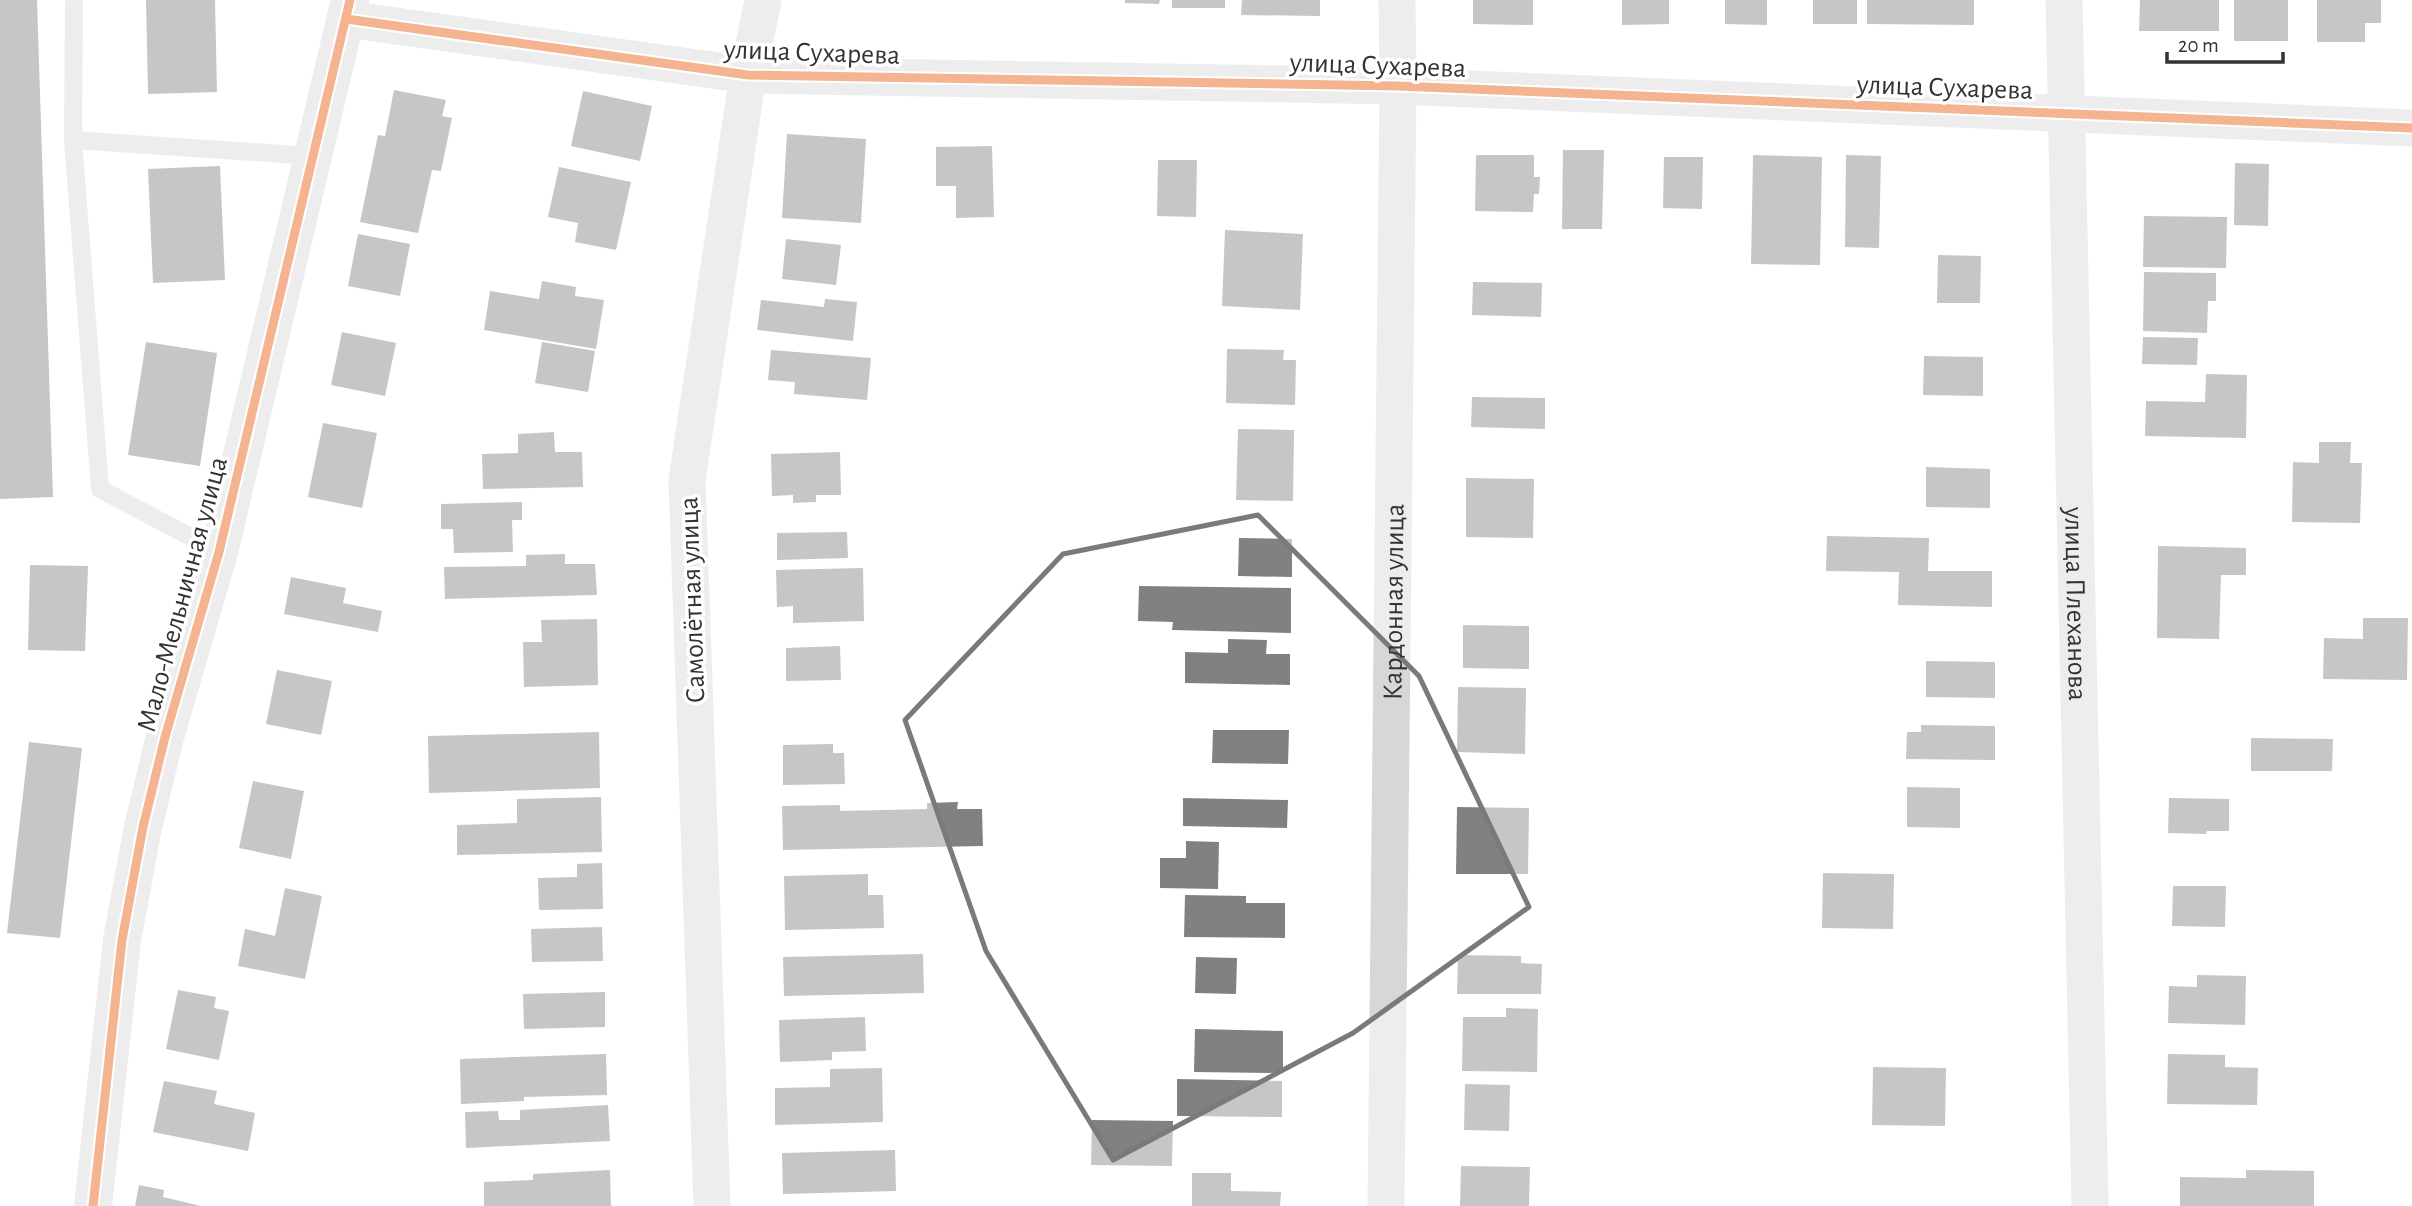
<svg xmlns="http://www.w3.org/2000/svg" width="2412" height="1206" font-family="'Alegreya Sans',sans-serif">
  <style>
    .building { fill: #818181 }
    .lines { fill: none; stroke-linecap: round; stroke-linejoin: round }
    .service { stroke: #d7d7d7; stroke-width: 18 }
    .minor { stroke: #d7d7d7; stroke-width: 37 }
    .tertiary { stroke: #d7d7d7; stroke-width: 38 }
    .cycleway-casing { stroke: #fff; stroke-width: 13 }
    .cycleway { stroke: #e8590c; stroke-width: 9 }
    .marked { fill: none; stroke: #7a7a7a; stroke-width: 5; stroke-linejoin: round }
    .labels { text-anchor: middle; stroke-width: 7; stroke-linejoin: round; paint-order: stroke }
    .street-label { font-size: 28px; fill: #333; stroke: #fff }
  </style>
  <rect width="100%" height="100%" fill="#fff"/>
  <path class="building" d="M0,0h37l16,497 -53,2z
    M146,0h69l2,92 -69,2z
    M1125,0h35l-1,4 -34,-1z
    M1172,0h53v8h-53z
    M1242,0h78v16l-79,-1z
    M1473,0h60v25l-60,-1z
    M1622,0h47v24l-47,1z
    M1725,0h42v25l-42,-1z
    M1813,0h44v24h-44z
    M1867,0h107v25l-107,-1z
    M2140,0h79v31h-80z
    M2234,0h54v41h-54z
    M2317,0h64v23h-16v19h-48z
    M394,90l52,10 -4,16 10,2 -11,53 -9,-1 -14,63 -58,-11 18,-87 7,1z
    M583,91l69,15 -12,55 -69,-15z
    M787,134l79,5 -5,84 -79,-5z
    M992,146l2,71 -38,1v-32h-20v-39z
    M1563,150h41l-2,79h-40z
    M1476,155h58v22h6l-1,17h-5l-1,18 -58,-1z
    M1753,155l69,2 -2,108 -69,-1z
    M1846,155l35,1 -2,92 -34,-1z
    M1664,157h39l-1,52 -39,-1z
    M1158,160h39l-1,57 -39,-1z
    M2235,163l34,1 -1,62 -34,-1z
    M220,166l5,114 -72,3 -5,-114z
    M559,167l72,15 -15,68 -41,-8 3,-19 -30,-6z
    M2144,216l83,1 -1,51 -83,-1z
    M1225,230l78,4 -3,76 -78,-4z
    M358,234l52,10 -10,52 -52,-10z
    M786,239l55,6 -5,40 -54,-6z
    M1938,255l43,1 -1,47h-43z
    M2144,272l72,1v28h-8l-1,32 -64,-2z
    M542,281l34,6 -1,9 29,4 -8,49 -112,-19 6,-39 49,8z
    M1473,282l69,1 -1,34 -69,-2z
    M825,299l32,3 -4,39 -96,-11 4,-30 63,7z
    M342,332l54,11 -11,53 -54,-11z
    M2143,337l55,1 -1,27 -55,-1z
    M146,342l71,11 -17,113 -72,-11z
    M542,342l53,9 -7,41 -53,-9z
    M1227,349l57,1 -1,10h13l-1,45 -69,-2z
    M771,350l100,8 -4,42 -73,-6 1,-12 -27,-2z
    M1924,356l59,1v39l-60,-1z
    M2206,374l41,1 -1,63 -101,-2 1,-35 59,1z
    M1472,397l73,1v31l-74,-2z
    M323,423l54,10 -15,75 -54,-11z
    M1238,429l56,1 -1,71 -57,-1z
    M554,432l1,20h27l1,35 -100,2 -1,-35 36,-1v-19z
    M2319,442h32l-1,21h12l-2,60 -68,-1 1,-60 26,1z
    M840,452l1,43h-25v7l-23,1v-8l-21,1 -1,-42z
    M1926,467l64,2v39l-64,-1z
    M1466,478l68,1 -1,59 -67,-1z
    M522,502v18h-10l1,32 -59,1 -1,-24h-12v-25z
    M847,532l1,26 -71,2v-27z
    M1827,536l102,2 -1,33h64v36l-94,-2 1,-33 -73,-1z
    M1239,538l53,1v38l-54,-1z
    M2158,546l88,2v27h-25l-2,64 -62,-1z
    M565,554v10h30l2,31 -152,4 -1,-32 82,-1v-11z
    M30,565l58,1 -3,85 -57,-1z
    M863,568l1,53 -71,2v-17l-16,1 -1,-37z
    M291,577l55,11 -3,15 39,8 -4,21 -94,-18z
    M1139,586l152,2v45l-119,-3 1,-8 -35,-1z
    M2363,618h45l-1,62 -84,-1 1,-41 39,1z
    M597,619l1,66 -74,2 -1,-45h19l-1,-22z
    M1463,625l66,1v43l-66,-1z
    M1228,639l39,1 -1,14h24v31l-105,-2v-31l43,1z
    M840,646l1,34 -55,1v-33z
    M1926,661l69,1v36l-69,-1z
    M277,670l55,11 -11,54 -55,-11z
    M1458,687l68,1 -1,66 -68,-2z
    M1921,725l74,1v34l-89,-1 1,-27h14z
    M1213,730h76l-1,34 -76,-1z
    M599,732l1,56 -171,5 -1,-57z
    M2251,738l82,1 -1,32h-81z
    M29,742l53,6 -22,190 -53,-5z
    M833,744v9h11l1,31 -62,1v-40z
    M253,781l51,10 -13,68 -52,-11z
    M1907,787l53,1v40l-53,-1z
    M601,797l1,55 -145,3v-30l60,-2v-24z
    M1183,798l105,2 -1,28 -104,-2z
    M2169,798l60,1v32h-22l-1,3 -38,-1z
    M958,802l-1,7h25l1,37 -200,4 -1,-44 58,-1v6l87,-2v-6z
    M1457,807l72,1 -1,66h-72z
    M1186,841l33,1 -1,47 -58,-1v-30h26z
    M602,863l1,46 -64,1 -1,-32 39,-1v-13z
    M1823,873l71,1 -1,55 -71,-1z
    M868,874v21h15l1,33 -99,2 -1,-54z
    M2173,886h53l-1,41 -53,-1z
    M285,888l37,8 -17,83 -67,-13 7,-37 30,7z
    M1185,895l61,1v7h39v35l-101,-1z
    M602,927l1,34 -71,1 -1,-33z
    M923,954l1,39 -140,3 -1,-39z
    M1458,955l63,1v7l21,1 -1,30h-84z
    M1196,957l41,1 -1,36 -41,-1z
    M2197,975l49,1 -1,49 -77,-2 1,-37 28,1z
    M178,990l38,7 -2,11 15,3 -10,49 -53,-11z
    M605,992v35l-81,2 -1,-35z
    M1506,1008l32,1 -1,63 -75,-1 1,-54h43z
    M865,1017l1,34 -34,1v8l-52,2 -1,-42z
    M1195,1029l88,2v42l-89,-1z
    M606,1054l1,41 -83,2v4l-63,3 -1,-45z
    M2168,1054l57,1v12l33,1 -1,37 -90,-1z
    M1873,1067l73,1 -1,58 -73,-1z
    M882,1068l1,54 -108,3v-37l55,-1v-18z
    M1177,1079l105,2v36l-105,-1z
    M164,1081l53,10 -3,13 41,9 -7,38 -95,-19z
    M1465,1084l45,1 -1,46 -45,-1z
    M608,1105l2,36 -144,7 -1,-36 33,-1 1,9h21v-10z
    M1092,1120l81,1 -1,45 -81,-1z
    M895,1150l1,41 -113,3 -1,-41z
    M1461,1166l69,1 -1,39h-69z
    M610,1170l1,36h-127v-24l49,-2v-6z
    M2246,1170l68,1v35h-134v-29l66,1z
    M1192,1173h39v18l50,1 -1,14h-88z
    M139,1185l25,5 -1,7 38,9h-66z"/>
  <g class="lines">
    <path class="service" d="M74,0l-1,140 27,349 119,63
      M73,140l240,16"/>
    <g class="minor">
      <path id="s1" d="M2064,0l26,1206"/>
      <path d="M346,19l402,56 650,11 1014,42"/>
      <path d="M712,1206l-25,-726 61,-405 15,-75"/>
      <path id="s2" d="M1386,1206l12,-1120 -1,-86"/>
    </g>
    <path class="tertiary" d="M93,1206l29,-266 21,-113 22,-90 54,-185 131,-552"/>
    <defs>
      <path id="cycleway" d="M346,19l402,56 650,11 1014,42
        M93,1206l29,-266 21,-113 22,-90 54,-185 131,-552"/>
    </defs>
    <use href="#cycleway" class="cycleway-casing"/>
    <use href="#cycleway" class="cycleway"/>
  </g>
  <path d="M0 0H2412V1206H0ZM1258,515l161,161 110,231 -176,126 -240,127 -127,-209 -81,-231 158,-166z" fill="#fff" fill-opacity=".55" fill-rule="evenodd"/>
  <path class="marked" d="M1258,515l161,161 110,231 -176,126 -240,127 -127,-209 -81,-231 158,-166z"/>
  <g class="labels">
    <g class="street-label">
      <text transform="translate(812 51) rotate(2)" y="10">улица Сухарева</text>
      <text transform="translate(1378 64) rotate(2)" y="10">улица Сухарева</text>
      <text transform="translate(1945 86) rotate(2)" y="10">улица Сухарева</text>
      <text transform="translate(181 594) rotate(-75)" y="10">Мало-Мельничная улица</text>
      <text transform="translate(691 600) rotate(-92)" y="10">Самолётная улица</text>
      <text dy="10" stroke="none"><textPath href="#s2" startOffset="604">Кардонная улица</textPath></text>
      <text dy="10" stroke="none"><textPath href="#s1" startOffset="604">улица Плеханова</textPath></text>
    </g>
  </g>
  <path d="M2167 52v10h116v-10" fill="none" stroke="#333333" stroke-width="3.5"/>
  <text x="2178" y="52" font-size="21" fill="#333333" stroke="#ffffff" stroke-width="5" paint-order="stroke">20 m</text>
</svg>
